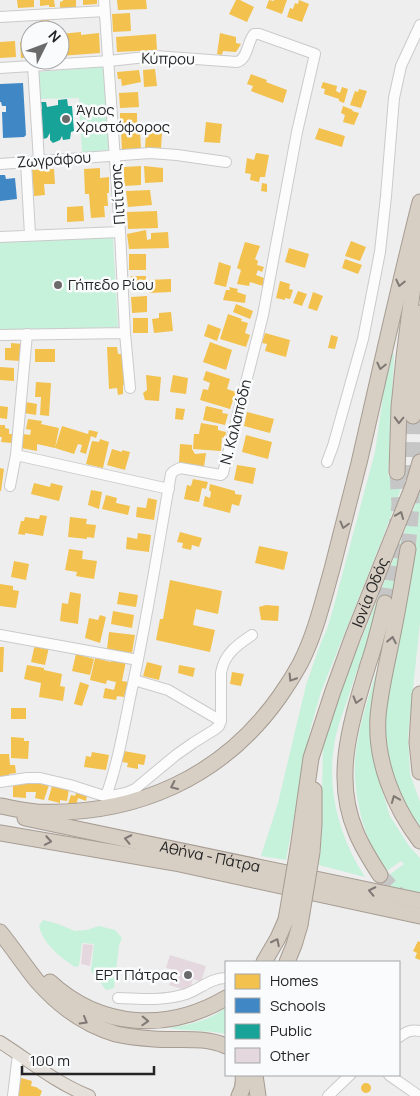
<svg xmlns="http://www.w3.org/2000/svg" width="420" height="1096" font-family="Manrope,sans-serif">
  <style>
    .green { fill: #c6f1db }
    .homes { fill: #f2c14e }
    .schools { fill: #3f88c5 }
    .public { fill: #17a398 }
    .building { fill: #e4d8de }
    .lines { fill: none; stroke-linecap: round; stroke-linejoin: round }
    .highway-tunnel { stroke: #c6c6c6; stroke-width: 15; stroke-dasharray: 15 8; stroke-linecap: butt }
    .minor-casing { stroke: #cacaca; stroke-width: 12 }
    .major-casing { stroke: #a69c92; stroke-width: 14 }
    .highway-casing { stroke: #a69c92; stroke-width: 17 }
    .minor { stroke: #fcfcfc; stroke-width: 10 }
    .major { stroke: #e6e0da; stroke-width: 12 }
    .highway { stroke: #d7cec4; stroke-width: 15 }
    .highway-bridge-casing { stroke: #a69c92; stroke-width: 17; stroke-linecap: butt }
    .highway-bridge { stroke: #d7cec4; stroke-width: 15 }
    .oneway { stroke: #7e7974 }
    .poi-dot { fill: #6b6b6b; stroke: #fafbfc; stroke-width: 2 }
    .labels { text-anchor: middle; stroke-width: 5; stroke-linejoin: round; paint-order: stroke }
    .street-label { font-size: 15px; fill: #242424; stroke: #fafbfc }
    .poi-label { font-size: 15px; fill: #242424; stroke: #fafbfc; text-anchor: start }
  </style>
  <rect width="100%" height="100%" fill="#eee"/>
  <path class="green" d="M104,67l5,83 -27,2 -3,-54 -40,1 -1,-27z
    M113,238l5,89 -118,4v-89z
    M391,353l3,1 -6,122 17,2 -24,64 -60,150 -11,38 -24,130 -25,-4 17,-53 28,-118 14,-40 7,-16 6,-20 42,-157 11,-77z
    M420,493v129l-12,114 2,38 10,28v24l-14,-20 -15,-32 -8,-42 12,-130c-10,15 -21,30 -29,46 -7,16 -13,33 -18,50 -4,12 -9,24 -12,37 -11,49 2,101 29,142l-46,-12 2,-21 2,-99 12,-37 14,-38z
    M384,648l-13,87 4,32 15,49 19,30 11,12v36l-45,-9 29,-21 -3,-3 -14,10c-12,-16 -21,-35 -26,-55 -4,-17 -7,-35 -6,-53 2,-37 18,-79 29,-115z
    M43,920l15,4 17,7 12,-1 12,-4 16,4 7,8 -3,7 -5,43 -8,2 -15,-19 3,-27 -12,-1 -3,23 -4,1c-15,-10 -32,-23 -36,-41z
    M226,1007v27c-19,-4 -39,-3 -58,-6 20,-3 42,-7 58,-21z"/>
  <path class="homes" d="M17,0h17v7l-16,1z
    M40,0h14l1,7h-6v-2l-9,1z
    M63,0h13v8l-16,1v-7l3,-1z
    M83,0h14v4l-14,1z
    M117,0h29l1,9 -29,1z
    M236,0h4l14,7 -7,15 -18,-8z
    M269,0l5,1v-1h13l-5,14 -16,-6z
    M299,0l10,4 -7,18 -15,-5 3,-9 3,1 2,-6 3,1z
    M130,13l1,18 -18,1 -1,-18z
    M49,19l1,11h-9l-1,-10z
    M81,32v3l18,-2 1,20 -40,3v-22z
    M220,33l16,4v6l5,1 -5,8 -13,-1 -1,4 -5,-1z
    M156,34l1,16 -40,2 -1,-15z
    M15,41l1,16 -16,1v-16z
    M20,42h10v15l-9,1z
    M155,69l2,17 -13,1 -1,-17z
    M139,70l2,12 -19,4 -1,-7h-3l-1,-7z
    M251,74l16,6 -1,2 21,8 -4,13 -32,-12 2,-5 -6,-2z
    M323,82l14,4 -1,5 4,2 2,-6 6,2 -4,14 -5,-2v-2l-15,-5 1,-5 -4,-1z
    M359,89l8,2 -6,17 -11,-3 5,-14 3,1z
    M138,92l1,15 -19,1 -1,-15z
    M343,106l10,4 -1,1 7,2 -5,12 -11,-3 2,-7 -4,-2z
    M120,113h17v16l-17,1z
    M206,122l16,2 -2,19 -16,-1z
    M319,128l26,8 -3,11 -27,-8z
    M140,132l1,17 -19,1 -1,-17z
    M146,133h16l-1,16 -16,-1z
    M256,153l13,2 -4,22h-5l-1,5 -9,-2 1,-6 -6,-1 2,-15 7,2z
    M141,166v19l-17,1v-19z
    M144,166l19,2v14l-18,1z
    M100,168v10l9,-1v16h-2l1,13h-4l1,11 -14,1 -2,-24h-4l-1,-25z
    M54,169l1,15h-11l1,11 -11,1 -2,-26z
    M262,183l5,1v8l-6,-1z
    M150,190l2,15 -24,2 -2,-16z
    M83,206l1,15 -17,1v-15z
    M157,211l1,17 -30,1 -1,-17z
    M146,230l1,10 4,-1v-6l17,-1 1,16 -40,1 -2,-15z
    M351,241l15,6 -6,14 -15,-5z
    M245,242l15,4 -5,13 3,2 -1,4 7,2 -2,5 -4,-2 -2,5 8,3 -1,8 -13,-4 -1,4 -12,-2 4,-14 -4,-2z
    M289,248l20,6 -4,14 -20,-6z
    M129,254h17v16h-17z
    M345,259l17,6 -4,9 -16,-6z
    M219,262l12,4 -5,21 -12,-3z
    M131,276h15v15l-16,-1z
    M171,279v13l-22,1 -1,-13z
    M280,281l10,3 -1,5 4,1 -3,9 -5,-1v2l-9,-2z
    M229,287l9,2 -1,3 9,3 -1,8 -22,-3 3,-10h4z
    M298,291l9,3 -5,12 -9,-3z
    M313,292l10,4 -6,15 -9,-3z
    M147,296v16l-15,1 -1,-16z
    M236,304l17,7 -3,8 -17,-7z
    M171,312l2,19 -19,2 -2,-14 7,-1v-5z
    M228,314l14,5 -1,2 7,2 -3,10 5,2 -4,12 -26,-8z
    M133,318h15v15h-15z
    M208,324l13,5 -4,12 -13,-5z
    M265,333l25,7 -4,17 -21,-6 2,-7 -5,-1z
    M331,335l7,2 -3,12 -7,-1z
    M210,342l22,8 -6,20 -23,-8z
    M11,343l12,1 -3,17 -15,-1v-12h6z
    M107,347h10l1,7h4l4,31h-3v9l-5,1 -1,-7 -8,1z
    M35,349h20v13h-20z
    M0,367l14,1v13l-14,-1z
    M206,371l24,8 -3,10 9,3 -6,17 -30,-9 3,-11 5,1 2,-7 -7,-3z
    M146,375l15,2 -2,24 -14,-1 -2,-7 4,-3z
    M173,375l15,3 -2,16 -16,-2z
    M36,382l15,1 -2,33 -9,-1 1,-18h-6z
    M26,402l11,2 -1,11 -12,-2z
    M0,406l8,1 -1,12 -7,-1z
    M206,406l17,4 -1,3 6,1 -3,11 -22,-5z
    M176,408l9,1 -2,11 -8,-1z
    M247,412l27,7 -4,14 -26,-7z
    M28,419l14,2 -1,3 18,4 -4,20 7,-22 26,8 1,-4 9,2 -2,6 -5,-2 -5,18 -6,-2 2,-7 -4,-1 -4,10 -19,-6 -18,-4v7l-16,-3 2,-14 7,1 1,-5 -5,-1z
    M201,423l17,3v4l8,2 -1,7 -3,-2 -1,14 -28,-2 1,-15h5z
    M0,425h5v3l4,1v5h4l-1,9 -11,-1 1,-5h-2z
    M246,435l26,7 -4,17 -26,-7z
    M100,439l9,3 -6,26 -17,-4 6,-23 7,1z
    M180,444l12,1v4l3,5 11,-1 -2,14 -25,-5z
    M112,449l10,3v-2l8,2 -5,18 -18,-5z
    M237,465l19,3 -3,16 -19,-4z
    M0,468l4,1 -3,22h-1z
    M193,479l15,3 -2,7 -4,-1 -3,14 -15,-3 3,-14 4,1z
    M34,483l16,4 1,-4 12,3 -4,15 -28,-7z
    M210,484l25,7v3l7,1 -3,11 -7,-2 -2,9 -27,-7 2,-10 5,2 1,-6 -2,-2z
    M91,490l11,2 -3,17 -11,-4z
    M106,495l11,3 -1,5 14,3 -2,9 -26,-6z
    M148,498l9,2 -3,20 -18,-3 1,-10 9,1z
    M40,515l7,1 -4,20 -18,-3v2l-7,-1 3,-13h3l1,-4 14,2z
    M70,517l17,2 -1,5 10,1 -2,13 -7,-1v2l-19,-2z
    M180,532l22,6 -3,9 -7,-2 -1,5 -9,-2 1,-5 -6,-1z
    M138,533l13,2 -2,17 -23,-3 1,-12 10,2z
    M259,546l29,6 -4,18 -29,-7z
    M69,549l14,2 -1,8 15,2 -3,18 -18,-3 1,-4 -12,-2z
    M14,561l15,3 -3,16 -15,-3z
    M170,580l52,11 -4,23 -22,-5 -3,16 22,5 -5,22 -54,-12 4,-21h3z
    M0,584l13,2v4l6,1 -3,17 -16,-2z
    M70,592l11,2 -3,30 -18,-3 2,-18 6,1z
    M119,592l19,3 -2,12 -19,-3z
    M266,605l13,1 -1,15 -17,-1 -2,-13z
    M113,611l21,4 -2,13 -21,-4z
    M100,615l6,2 -6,26 -15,-5 4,-20 9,2z
    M109,632l26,3 -3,18 -25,-4z
    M35,644l14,3 -4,18 -14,-3z
    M0,647h4l-1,25h-3z
    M76,654l18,5 -4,16 -18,-4z
    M95,658l16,4 1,-4 14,3 -4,20 6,1 -4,15 -7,-1 -1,4 -13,-2 2,-10 9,2 2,-8 -9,-2 -1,4 -16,-4z
    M147,662l15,4 -3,14 -16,-4z
    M27,665l17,3v2l18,4 -2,12 5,1 -2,14 -24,-4 2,-14 -17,-4z
    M179,665l16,3 -2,9 -15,-4z
    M232,672l12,2 -3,12 -11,-2z
    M80,682l9,3 -7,21 -8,-2z
    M11,708h15v11h-15z
    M11,737l13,1v3h5l-1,18 -17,-1z
    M124,751l22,4 -2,10 -6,-1v5l-11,-2 1,-4 -6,-1z
    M92,752l17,3 -3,15 -22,-3 2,-11 5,1z
    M0,754h9l1,11h5l1,8 -7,1 1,3 -10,1z
    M35,781l14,4 -5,15 -9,-2 1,-6h-10v6l-13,-1v-12z
    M52,786l17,3 -2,12 -7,-1v3l-12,-3z
    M76,793l11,3 -1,5 -8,-3 -2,8 -8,-2 3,-9 4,1z
    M418,941l2,1v18l-5,-2 2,-5 -4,-2z
    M21,1078l11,3 -1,5 5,1 6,4 -2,5h-25z
    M361 1088a5 5 0 1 1 10 0a5 5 0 1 1-10 0Z"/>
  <path class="schools" d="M23,83l3,52 -2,2 -21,1 -1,-26h4v-6h-4l-1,-4h-1v-18z
    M0,175h5l1,4 9,-1 2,21 -17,2z"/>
  <path class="public" d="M67,99l1,7h4l2,25 -3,1 -1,7 -7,1 -1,-4 -2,4 -7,3 -3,-3v-7l-3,5 -4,1 -3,-29 2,-1 -1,-7h5l1,5 11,-2v-5z"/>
  <path class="building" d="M83,944l10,1 -3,21 -9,-2z
    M170,955l36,11 -5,16 -8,-3 -4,12 -20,-6 5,-15 -8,-2z"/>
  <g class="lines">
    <path class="highway-tunnel" d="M408,549l4,-43 1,-90
      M385,603l14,-98 -2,-33
      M380,875l25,26"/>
    <defs>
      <path id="minor" d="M104,0l16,232 5,101 5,55
        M0,17l105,-6
        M33,66l6,95
        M0,68l109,-7 46,-5 82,6c11,-3 10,-20 17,-28h5l56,20 -18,78 -34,183 -40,158 -2,2 -41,-7 -6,3 -3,3c-13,73 -24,146 -40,219 -7,34 -13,70 -25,103
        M26,162l4,73
        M0,164l150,-11 27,2 49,7
        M0,237l120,-5
        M0,335l125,-2
        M16,455l153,34
        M327,462l6,-16 30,-107 17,-87 6,-56 8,-98 7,-32 19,-41
        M10,486l6,-31 11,-121
        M0,635l138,25
        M134,680l34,10 53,31
        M0,782l27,-4h13l30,7 34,11h7l15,-3 9,-4 41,-34 17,-12 21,-13 5,-4 2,-5v-48c3,-19 16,-28 31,-38
        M118,998c22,1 46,3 68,-4 14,-5 25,-16 40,-16
        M399,1037c7,-5 12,-8 21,-6
        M389,1075l30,21
        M13,1096l5,-42
        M328,1096l22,-21"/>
      <path id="major" d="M0,1042c30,19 56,41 89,54"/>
      <g id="highway">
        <path d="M413,416l3,-68 4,-35"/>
        <path d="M397,472l2,-65 5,-50 15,-118"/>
        <path d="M408,549c-5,30 -10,60 -16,89 -5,26 -12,53 -14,79 -3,44 16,90 42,124"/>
        <path d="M420,694l-3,48 3,30"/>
        <path d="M0,806c12,2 25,5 37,6 99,4 186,-35 243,-116 7,-10 14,-21 20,-32 15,-29 23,-63 32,-95 9,-35 18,-70 27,-106 20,-87 39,-174 61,-261"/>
        <path id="s1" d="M25,818l395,83"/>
        <path d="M0,833l175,30 245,53"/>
        <path id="s2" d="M298,849l13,-91 22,-67 20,-55 60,-150 7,-24"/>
        <path d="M312,852l2,-28v-34"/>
        <path d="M380,875c-9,-14 -18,-28 -24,-43 -24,-55 -4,-113 12,-167 7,-20 12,-41 17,-62"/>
        <path d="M0,932c13,16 24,33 37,49 21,24 48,44 79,53 12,3 25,4 38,5 24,2 50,-3 72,7"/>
        <path d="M264,962l14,-24 8,-18"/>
        <path d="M287,962l7,-17 6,-20"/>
        <path d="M50,982c51,47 118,50 176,16"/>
        <path d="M255,1075l3,21"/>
        <path d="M239,1096c4,-7 5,-13 4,-21"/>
      </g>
    </defs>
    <use href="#minor" class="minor-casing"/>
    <use href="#major" class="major-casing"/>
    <use href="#highway" class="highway-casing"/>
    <use href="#minor" class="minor"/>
    <use href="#major" class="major"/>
    <use href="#highway" class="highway"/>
    <defs>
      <path id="highway-bridge" d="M286,920l12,-71
        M300,925l12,-73"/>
    </defs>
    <use href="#highway-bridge" class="highway-bridge-casing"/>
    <use href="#highway-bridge" class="highway-bridge"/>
  </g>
  <defs><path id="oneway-chevron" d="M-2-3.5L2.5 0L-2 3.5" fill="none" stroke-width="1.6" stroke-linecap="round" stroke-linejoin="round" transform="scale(1.25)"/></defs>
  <g class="oneway">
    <use href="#oneway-chevron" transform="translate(400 283) rotate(103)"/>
    <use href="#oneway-chevron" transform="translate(381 366) rotate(103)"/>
    <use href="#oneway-chevron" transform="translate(399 420) rotate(92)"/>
    <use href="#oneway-chevron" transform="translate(400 515) rotate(-68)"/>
    <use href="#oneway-chevron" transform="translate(344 525) rotate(105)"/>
    <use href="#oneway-chevron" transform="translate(392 640) rotate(-79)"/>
    <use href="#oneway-chevron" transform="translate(292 678) rotate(122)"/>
    <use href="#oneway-chevron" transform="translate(357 700) rotate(106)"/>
    <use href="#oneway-chevron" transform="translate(174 786) rotate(155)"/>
    <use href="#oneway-chevron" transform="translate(395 799) rotate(-112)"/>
    <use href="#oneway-chevron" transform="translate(128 839) rotate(-168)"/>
    <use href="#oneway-chevron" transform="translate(48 841) rotate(10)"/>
    <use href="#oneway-chevron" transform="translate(372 891) rotate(-168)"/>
    <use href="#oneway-chevron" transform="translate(276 942) rotate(-63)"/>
    <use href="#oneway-chevron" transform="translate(84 1021) rotate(30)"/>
    <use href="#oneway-chevron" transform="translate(145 1021) rotate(2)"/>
  </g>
  <g class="poi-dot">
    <circle cx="66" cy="119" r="5"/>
    <circle cx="58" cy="285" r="5"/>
    <circle cx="188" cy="975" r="5"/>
  </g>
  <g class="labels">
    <g class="street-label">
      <text transform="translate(168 59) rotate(1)" y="5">Κύπρου</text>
      <text transform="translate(54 160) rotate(-4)" y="5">Ζωγράφου</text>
      <text transform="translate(118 194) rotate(-94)" y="5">Πιτίτσης</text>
      <text transform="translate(236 422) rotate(-76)" y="5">Ν. Καλαπόδη</text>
      <text dy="5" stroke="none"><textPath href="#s2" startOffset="268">Ιονία Οδός</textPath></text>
      <text dy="5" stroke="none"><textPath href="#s1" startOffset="189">Αθήνα - Πάτρα</textPath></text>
    </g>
    <g class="poi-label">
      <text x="76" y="115">Άγιος<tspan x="76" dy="17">Χριστόφορος</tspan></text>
      <text x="68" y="290">Γήπεδο Ρίου</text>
      <text x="178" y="980" text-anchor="end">ΕΡΤ Πάτρας</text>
    </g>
  </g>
  <rect x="225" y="961" width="175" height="115" fill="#fafbfc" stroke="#a4a5a6"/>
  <rect x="235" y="974" width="25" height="15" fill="#f2c14e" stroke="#a4a5a6"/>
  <text x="270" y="986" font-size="15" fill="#242424">Homes</text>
  <rect x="235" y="998" width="25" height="15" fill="#3f88c5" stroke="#a4a5a6"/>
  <text x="270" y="1011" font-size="15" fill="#242424">Schools</text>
  <rect x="235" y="1024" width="25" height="15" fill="#17a398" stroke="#a4a5a6"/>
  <text x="270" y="1036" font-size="15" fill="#242424">Public</text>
  <rect x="235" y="1048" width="25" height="15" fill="#e4d8de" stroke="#a4a5a6"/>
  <text x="270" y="1061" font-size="15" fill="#242424">Other</text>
  <g transform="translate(45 45) rotate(48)"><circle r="24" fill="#fafbfc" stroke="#a4a5a6"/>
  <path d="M0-4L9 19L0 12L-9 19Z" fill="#6b6b6b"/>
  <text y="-8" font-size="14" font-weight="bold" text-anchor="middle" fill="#242424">N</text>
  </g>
  <path d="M22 1066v8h132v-8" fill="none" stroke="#242424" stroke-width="2.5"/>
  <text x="30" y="1066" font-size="15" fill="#242424" stroke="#fafbfc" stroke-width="4" paint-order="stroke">100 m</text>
</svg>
